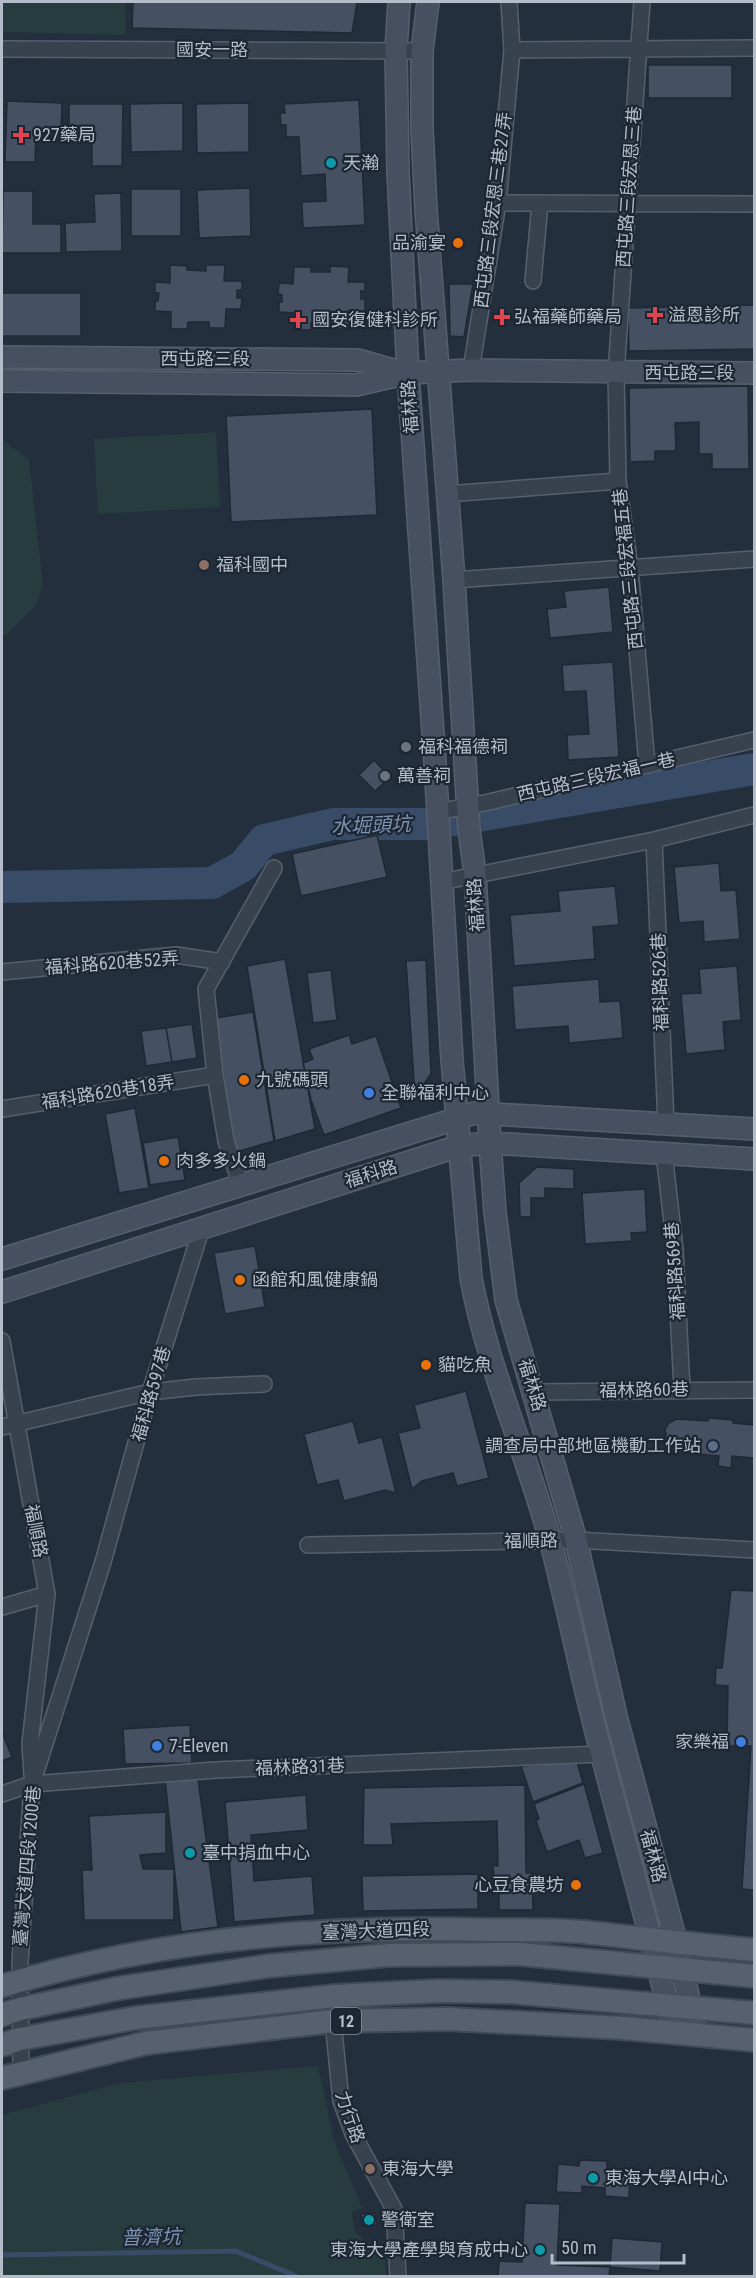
<svg xmlns="http://www.w3.org/2000/svg" width="756" height="2278" font-family="'Roboto Condensed','Noto Sans TC',sans-serif">
  <style>
    .green { fill: #263c3f }
    .lines { fill: none; stroke-linecap: round; stroke-linejoin: round }
    .stream { stroke: #394c67; stroke-width: 5 }
    .river { stroke: #394c67; stroke-width: 32 }
    .building { fill: #455162; stroke: #1f2835; stroke-width: 1.5 }
    .street-casing { stroke: #565f6c; stroke-width: 18 }
    .secondary-casing { stroke: #565f6c; stroke-width: 24 }
    .primary-casing { stroke: #414a57; stroke-width: 26 }
    .street { stroke: #38414e; stroke-width: 15 }
    .secondary { stroke: #465061; stroke-width: 21 }
    .primary { stroke: #56606e; stroke-width: 22 }
    .health-dot { fill: #e0444e; stroke: #1d2633; stroke-width: 2 }
    .culture-dot { fill: #0f9aa8; stroke: #1d2633; stroke-width: 2 }
    .food-dot { fill: #e8710a; stroke: #1d2633; stroke-width: 2 }
    .education-dot { fill: #8d6e63; stroke: #1d2633; stroke-width: 2 }
    .worship-dot { fill: #6b7280; stroke: #1d2633; stroke-width: 2 }
    .shop-dot { fill: #3f7fe0; stroke: #1d2633; stroke-width: 2 }
    .service-dot { fill: #5c6f8a; stroke: #1d2633; stroke-width: 2 }
    .labels { text-anchor: middle; stroke-width: 4.5; stroke-linejoin: round; paint-order: stroke }
    .shield { fill: #1d2633; stroke: #878f9c; stroke-width: 1.5 }
    .shield-label { font-size: 16px; font-weight: bold; fill: #b4bcc9 }
    .street-label { font-size: 18px; fill: #b4bcc9; stroke: #1d2633 }
    .poi-label { font-size: 18px; fill: #b4bcc9; stroke: #1d2633; text-anchor: start }
    .water-label { font-size: 20px; font-style: italic; fill: #7c92b1; stroke: #1d2633 }
  </style>
  <rect width="100%" height="100%" fill="#242f3e"/>
  <path class="green" d="M2,2h123l1,33 -124,-3z
    M216,432l4,75 -122,7 -4,-75z
    M2,439l27,21 14,125 -7,20 -27,27 -7,4z
    M318,2066l16,74 28,68 -10,4 3,20 30,28 1,16h-384v-161l118,-32z"/>
  <g class="lines">
    <path class="stream" d="M2,2255l234,-4 60,25"/>
    <path class="river" d="M2,887l210,-4 31,-17 21,-26 69,-16h97l324,-55"/>
  </g>
  <path class="building" d="M133,2h224l-5,31 -220,-5z
    M648,65h84v33h-84z
    M359,100l6,125 -62,3 -1,-26 24,-1 -1,-27 -24,2 -2,-39h-13v-12h-5l-1,-12h5l-1,-9z
    M7,101l55,2 -1,28 -25,-1 -1,32h-30z
    M183,103v48l-52,1 -1,-48z
    M249,103v49l-52,1 -1,-49z
    M69,104h54l-1,62h-30v-34h-23z
    M250,188l1,48 -52,2 -2,-48z
    M131,189h50v47h-50z
    M3,191h30v33h28v29h-59z
    M121,193l1,58 -56,1 -1,-29 30,-1 -1,-28z
    M170,265l17,1v4l19,1v-6h19l-1,16h18v9h-5v8h5l-1,11h-15l-1,19h-16v-6h-21l-1,7h-16v-17l-16,-1v-10h3l1,-8h-4v-11l15,1z
    M330,266l19,1 -1,15h17v9h-4v8h4v12l-16,-1v19h-17l1,-6h-22v7h-17l1,-17 -16,-1v-10h3v-7l-4,-1 1,-11 14,1 1,-17h17v5h19z
    M449,284h24l-9,53 -14,-1z
    M2,293h79v43h-79z
    M754,305v44l-125,2 -1,-43z
    M748,386l1,83h-37v-15h-13v-32l-24,1 1,28h-21v10l-25,1 -1,-74z
    M372,409l5,106 -146,7 -5,-106z
    M609,587l4,45 -63,6 -3,-29 19,-2 -2,-16z
    M613,662l6,95 -51,3 -1,-25 22,-1 -3,-43 -22,1 -2,-27z
    M374,760l16,17 -15,14 -16,-16z
    M377,835l10,42 -86,19 -9,-42z
    M719,863l2,28 15,-1 4,49 -36,3 -1,-21 -24,2 -5,-56z
    M615,886l4,39 -26,2 2,32 -81,7 -4,-51 50,-4 -2,-20z
    M285,959l30,170 -40,12 -28,-175z
    M426,960l5,114 -16,22 -9,-135z
    M737,966l4,54 -18,2 2,28 -39,4 -5,-60 20,-1 -2,-24z
    M331,970l6,50 -24,3 -6,-50z
    M599,979l1,23 20,-1 3,37 -54,5 -1,-17 -53,4 -3,-44z
    M253,1012l21,129 -41,12 -17,-135z
    M192,1024l5,34 -25,4 -6,-34z
    M166,1028l6,34 -26,4 -5,-35z
    M349,1035l3,9 24,-8 25,72 -77,27 -13,-35 -8,-37 10,-4 -4,-10z
    M135,1108l14,80 -30,5 -14,-79z
    M178,1137l7,43 -35,5 -7,-42z
    M537,1167l37,2v20l-29,-1v10h-14v19h-11l-1,-34z
    M645,1189l2,43 -16,1 1,8 -47,3 -3,-51z
    M255,1246l10,61 -40,7 -11,-61z
    M466,1391l23,87 -32,8 -4,-13 -31,8 -10,8 -14,-56 22,-5 -6,-23z
    M708,1418l25,2v3l21,2v33l-22,-2 -1,12 -13,-2 1,-10 -43,-4 -9,-13 -2,-9 4,-7 7,-4 32,2z
    M353,1421l6,22 23,-6 14,56 -11,-3 -41,11 -6,-21 -21,5 -13,-51z
    M731,1590l23,1v299l-12,-1 9,-143h-24l1,-60 -13,-1 1,-17h6z
    M190,1725l2,38 -67,1 -2,-35z
    M2,1732l10,25 -10,4z
    M577,1762l6,21 -50,19 -12,-36z
    M165,1779h33l20,148 -37,5z
    M584,1784l19,69 -18,5 -6,-18 -32,12 -11,-31 3,-2 -5,-15z
    M525,1785l1,88h6l1,37h-34v-30h-5l-1,-15 5,1 -1,-45 -106,3 2,21h-30l1,-57z
    M306,1795l2,35 -57,5 3,46 58,-5 3,39 -81,7 -9,-120z
    M166,1812v41l-26,2 3,14h31v51h-90l-2,-50h10l-3,-54z
    M478,1874v35l-115,2 -1,-35z
    M580,2160l27,1v8h23l-1,29 -24,-2v-8l-23,-2v7l-26,-1 2,-28 21,2z
    M525,2203l35,1 -3,61 53,2 -1,9h-111l1,-15 23,1z
    M375,2213l2,12 -14,1 -2,-12z
    M612,2238l50,4 -2,29 -50,-4z"/>
  <g class="lines">
    <defs>
      <path id="street" d="M642,2l-26,371 2,108 12,87 17,197
        M2,49l420,2
        M512,50l242,-2
        M498,203l256,1
        M533,281l7,-78
        M471,370l27,-167 14,-153 -3,-48
        M447,494l171,-13
        M454,580l300,-21
        M437,812l52,-10 265,-62
        M654,840l12,284
        M441,882l213,-42 100,-25
        M2,972l174,-17 46,7
        M2,1109l213,-34
        M664,1153l11,96 7,141
        M241,1185l-15,-44 -11,-66 -9,-86 68,-121
        M2,1341l45,253 -17,149 2,32
        M534,1392l220,-2
        M2,1427l148,-35 46,-5 68,-3
        M308,1545l268,-5 178,10
        M2,1607l45,-13
        M2,1794l30,-10 184,-14 385,-16
        M333,2021l8,80 12,33 41,75 4,67
        M21,2073l-1,-111 12,-178 71,-222 47,-170 52,-165"/>
      <path id="secondary" d="M399,2l-3,48 2,122 10,201 27,389 17,298 19,218c17,91 56,176 80,265 18,70 32,142 51,212 24,93 50,184 72,277
        M428,2l-6,49v78l4,80 28,371 15,249 6,45 15,269 5,69 11,88 70,240 40,176 57,214 24,104
        M2,357l356,3 46,13
        M2,381l354,4 52,-12 63,-3 283,3
        M2,1259l473,-146 279,16
        M2,1292l457,-146 31,-3 264,16"/>
      <path id="primary" d="M2,1986c156,-47 323,-61 485,-56 32,0 64,-1 96,2 57,6 114,13 171,18
        M2,2015l18,-6 100,-21 148,-22 121,-11 131,-1 234,22
        M2,2045l18,-6 115,-21 200,-22 103,-5 72,1 244,21
        M2,2078l144,-35 187,-22 115,-2 175,9 131,12"/>
    </defs>
    <use href="#street" class="street-casing"/>
    <use href="#secondary" class="secondary-casing"/>
    <use href="#primary" class="primary-casing"/>
    <use href="#street" class="street"/>
    <use href="#secondary" class="secondary"/>
    <use href="#primary" class="primary"/>
  </g>
  <g class="health-dot">
    <path d="M18 126h6v6h6v6h-6v6h-6v-6h-6v-6h6z"/>
    <path d="M652 306h6v6h6v6h-6v6h-6v-6h-6v-6h6z"/>
    <path d="M499 308h6v6h6v6h-6v6h-6v-6h-6v-6h6z"/>
    <path d="M295 311h6v6h6v6h-6v6h-6v-6h-6v-6h6z"/>
  </g>
  <g class="culture-dot">
    <circle cx="331" cy="163" r="6"/>
    <circle cx="190" cy="1853" r="6"/>
    <circle cx="593" cy="2178" r="6"/>
    <circle cx="369" cy="2220" r="6"/>
    <circle cx="540" cy="2250" r="6"/>
  </g>
  <g class="food-dot">
    <circle cx="458" cy="243" r="6"/>
    <circle cx="244" cy="1080" r="6"/>
    <circle cx="164" cy="1161" r="6"/>
    <circle cx="240" cy="1280" r="6"/>
    <circle cx="426" cy="1365" r="6"/>
    <circle cx="576" cy="1885" r="6"/>
  </g>
  <g class="education-dot">
    <circle cx="204" cy="565" r="6"/>
    <circle cx="370" cy="2169" r="6"/>
  </g>
  <g class="worship-dot">
    <circle cx="406" cy="747" r="6"/>
    <circle cx="385" cy="776" r="6"/>
  </g>
  <g class="shop-dot">
    <circle cx="369" cy="1093" r="6"/>
    <circle cx="741" cy="1742" r="6"/>
    <circle cx="157" cy="1746" r="6"/>
  </g>
  <circle class="service-dot" cx="713" cy="1446" r="6"/>
  <g class="labels">
    <rect class="shield" x="331" y="2008" width="30" height="26" rx="4.5"/>
    <g class="shield-label">
      <text x="346" y="2027">12</text>
    </g>
    <g class="street-label">
      <text x="212" y="56">國安一路</text>
      <text transform="translate(629 187) rotate(-86)" y="6">西屯路三段宏恩三巷</text>
      <text transform="translate(493 210) rotate(-83)" y="6">西屯路三段宏恩三巷27弄</text>
      <text x="205" y="365">西屯路三段</text>
      <text x="689" y="379">西屯路三段</text>
      <text transform="translate(410 407) rotate(-94)" y="6">福林路</text>
      <text transform="translate(628 569) rotate(-96)" y="6">西屯路三段宏福五巷</text>
      <text transform="translate(596 777) rotate(-13)" y="6">西屯路三段宏福一巷</text>
      <text transform="translate(476 905) rotate(-94)" y="6">福林路</text>
      <text transform="translate(112 963) rotate(-4)" y="6">福科路620巷52弄</text>
      <text transform="translate(660 982) rotate(-92)" y="6">福科路526巷</text>
      <text transform="translate(108 1092) rotate(-9)" y="6">福科路620巷18弄</text>
      <text transform="translate(371 1174) rotate(-17)" y="6">福科路</text>
      <text transform="translate(675 1271) rotate(-94)" y="6">福科路569巷</text>
      <text transform="translate(532 1385) rotate(73)" y="6">福林路</text>
      <text transform="translate(644 1390) rotate(-1)" y="6">福林路60巷</text>
      <text transform="translate(151 1394) rotate(-74)" y="6">福科路597巷</text>
      <text transform="translate(36 1531) rotate(79)" y="6">福順路</text>
      <text transform="translate(531 1541) rotate(-1)" y="6">福順路</text>
      <text transform="translate(300 1767) rotate(-2)" y="6">福林路31巷</text>
      <text transform="translate(653 1856) rotate(75)" y="6">福林路</text>
      <text transform="translate(27 1866) rotate(-85)" y="6">臺灣大道四段1200巷</text>
      <text transform="translate(376 1931) rotate(-2)" y="6">臺灣大道四段</text>
      <text transform="translate(350 2117) rotate(71)" y="6">力行路</text>
    </g>
    <g class="poi-label">
      <text x="33" y="141">927藥局</text>
      <text x="343" y="169">天瀚</text>
      <text x="446" y="249" text-anchor="end">品渝宴</text>
      <text x="668" y="321">溢恩診所</text>
      <text x="514" y="323">弘福藥師藥局</text>
      <text x="312" y="326">國安復健科診所</text>
      <text x="216" y="571">福科國中</text>
      <text x="418" y="753">福科福德祠</text>
      <text x="397" y="782">萬善祠</text>
      <text x="256" y="1086">九號碼頭</text>
      <text x="381" y="1099">全聯福利中心</text>
      <text x="176" y="1167">肉多多火鍋</text>
      <text x="252" y="1286">函館和風健康鍋</text>
      <text x="438" y="1371">貓吃魚</text>
      <text x="701" y="1452" text-anchor="end">調查局中部地區機動工作站</text>
      <text x="729" y="1748" text-anchor="end">家樂福</text>
      <text x="169" y="1752">7-Eleven</text>
      <text x="202" y="1859">臺中捐血中心</text>
      <text x="564" y="1891" text-anchor="end">心豆食農坊</text>
      <text x="382" y="2175">東海大學</text>
      <text x="605" y="2184">東海大學AI中心</text>
      <text x="381" y="2226">警衛室</text>
      <text x="528" y="2256" text-anchor="end">東海大學產學與育成中心</text>
    </g>
    <g class="water-label">
      <text transform="translate(371 825) rotate(-2)" y="7">水堀頭坑</text>
      <text transform="translate(151 2237) rotate(-1)" y="7">普濟坑</text>
    </g>
  </g>
  <rect width="756" height="2278" fill="none" stroke="#b4bcc9" stroke-width="6"/>
  <path d="M552 2254v9h132v-9" fill="none" stroke="#b4bcc9" stroke-width="3"/>
  <text x="561" y="2254" font-size="18" fill="#b4bcc9" stroke="#1d2633" stroke-width="4.5" paint-order="stroke">50 m</text>
</svg>
